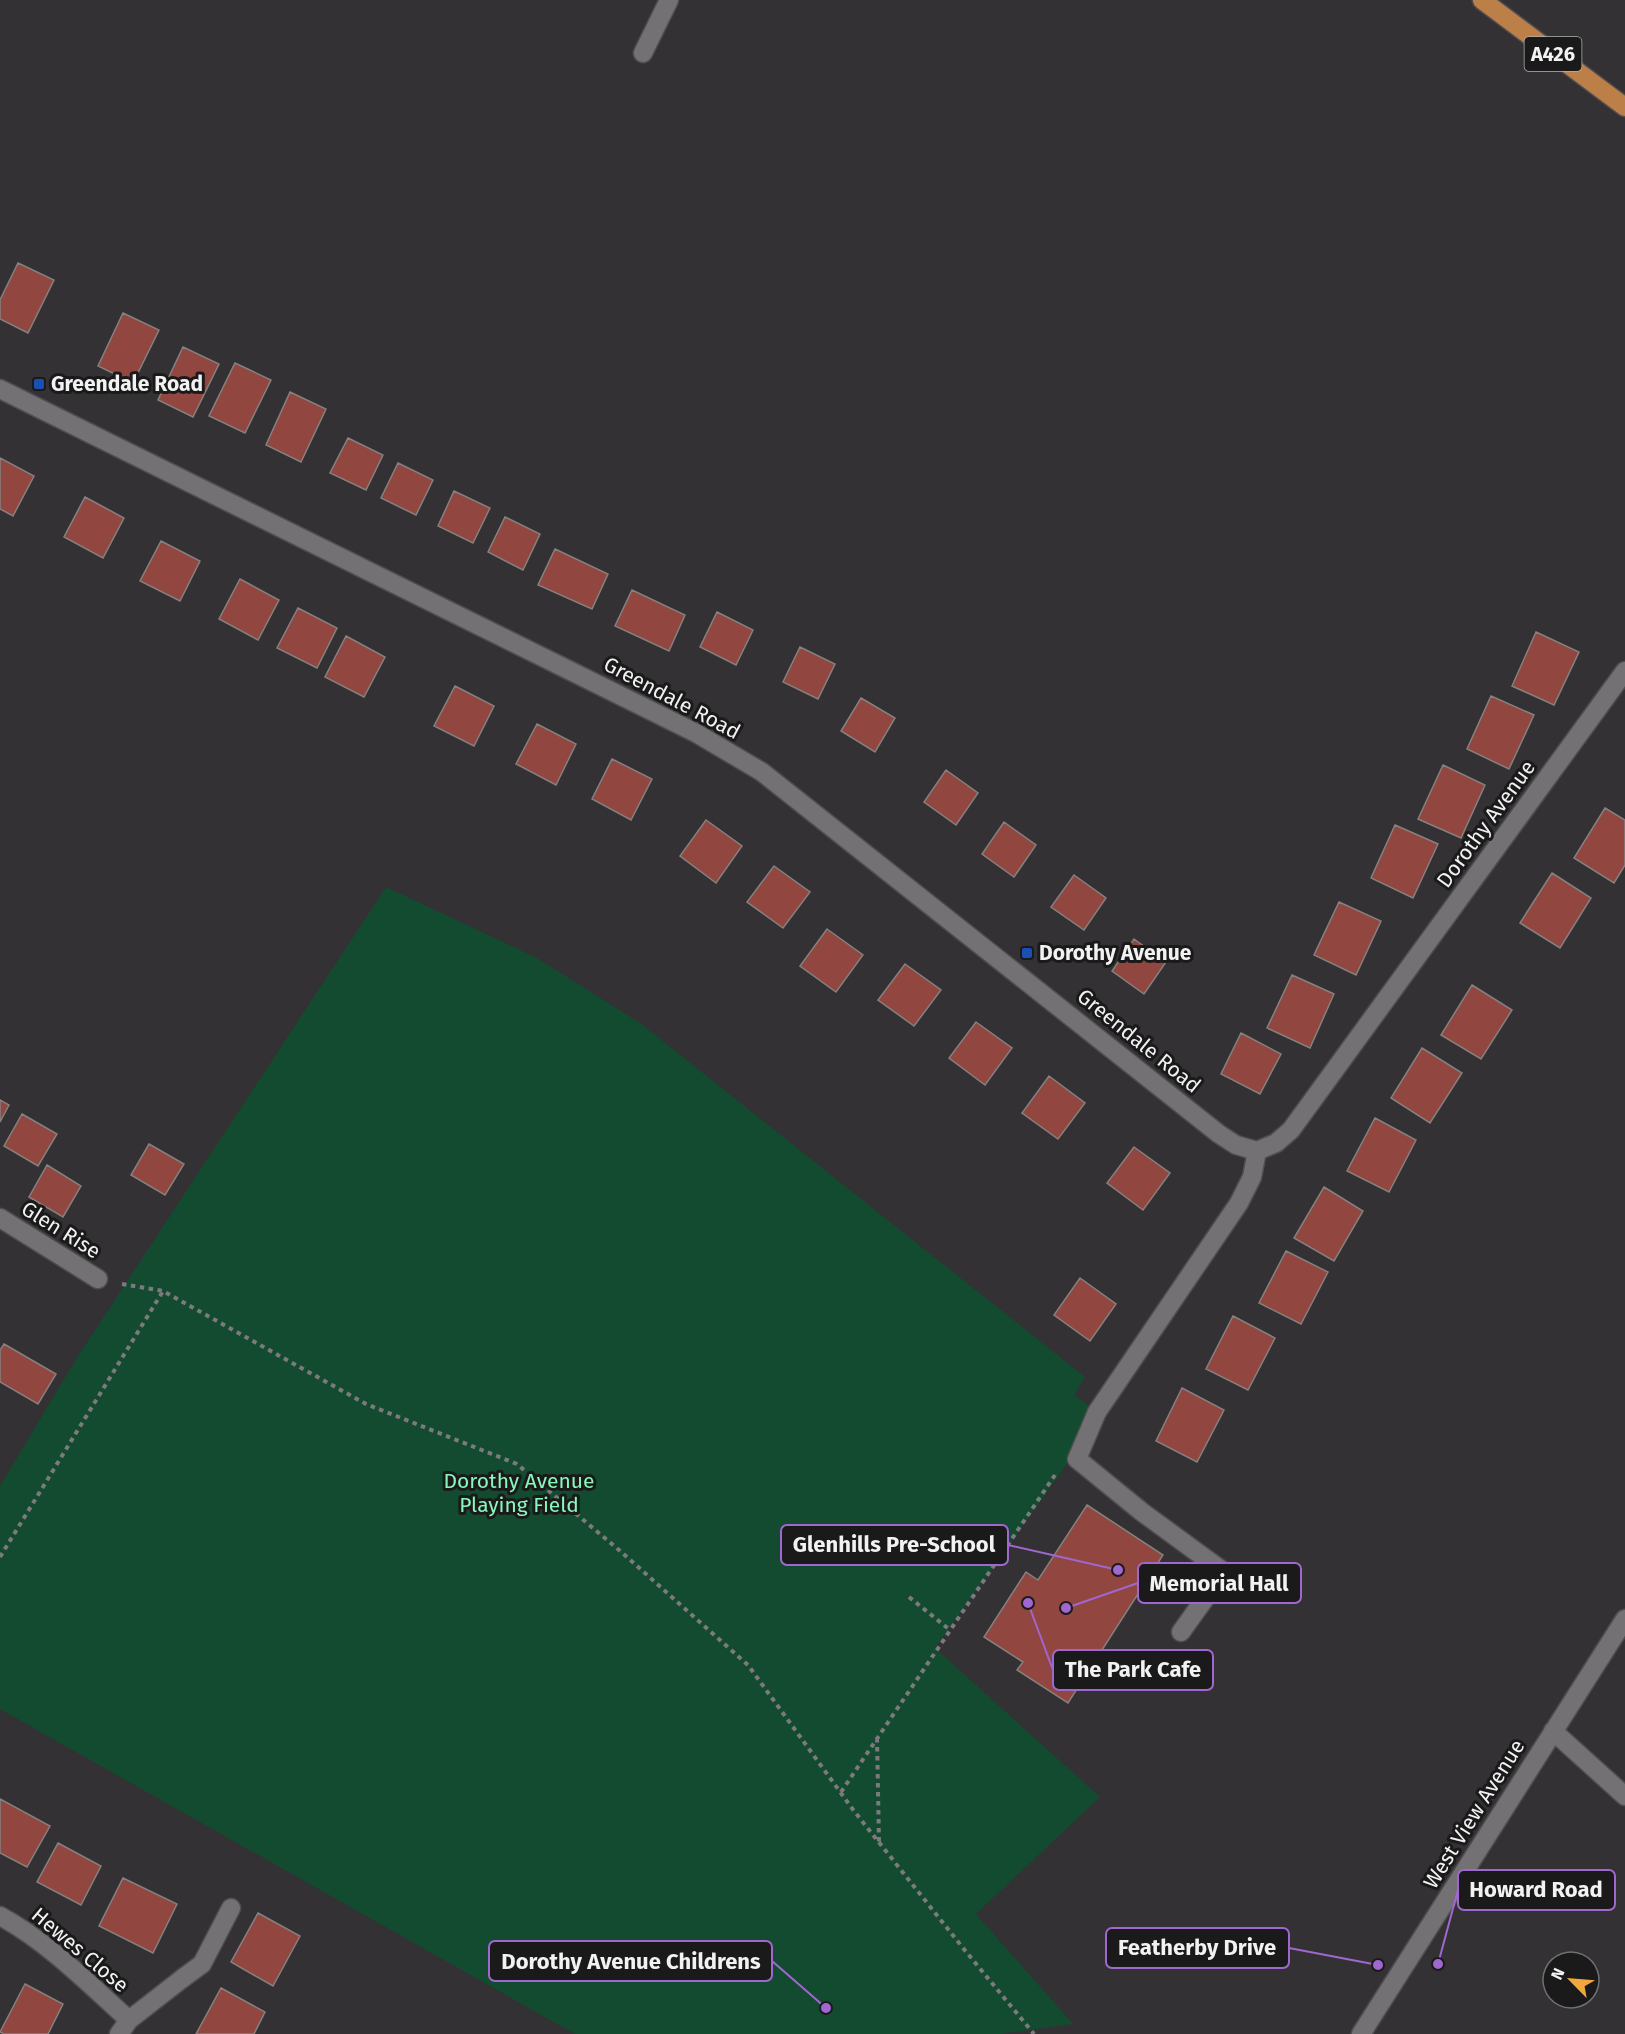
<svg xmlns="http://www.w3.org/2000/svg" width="1625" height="2034" font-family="'Fira Sans',sans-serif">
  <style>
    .green { fill: #134b30 }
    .building { fill: #91463f; stroke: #858180; stroke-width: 1.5 }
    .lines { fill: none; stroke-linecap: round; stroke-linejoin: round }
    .service-casing { stroke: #4f4d50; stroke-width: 21 }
    .minor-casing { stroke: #4f4d50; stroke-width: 21 }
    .primary-casing { stroke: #4f4d50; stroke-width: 21 }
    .path { stroke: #7c7a7c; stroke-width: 4; stroke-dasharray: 4.5 4.5; stroke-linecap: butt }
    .service { stroke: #737174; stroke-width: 18 }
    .minor { stroke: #737174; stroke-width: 18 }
    .primary { stroke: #bc7f48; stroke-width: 18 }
    .transit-dot { fill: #1a4fb4; stroke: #1b1a1b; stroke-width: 2 }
    .labels { text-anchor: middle; stroke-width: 6; stroke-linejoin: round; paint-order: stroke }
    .shield { fill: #1b1a1b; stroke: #b2b1b2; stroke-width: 1.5 }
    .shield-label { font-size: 20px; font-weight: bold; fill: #f3f2f3 }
    .poi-label { font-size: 21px; font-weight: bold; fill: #f3f2f3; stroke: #1b1a1b; text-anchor: start }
    .street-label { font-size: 21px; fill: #f3f2f3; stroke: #1b1a1b }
    .park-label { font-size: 21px; fill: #88f7bc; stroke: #1b1a1b }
    .leader { fill: none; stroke: #9f67cf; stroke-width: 2 }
    .callout-dot { fill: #9f67cf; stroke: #1b1a1b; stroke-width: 2 }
    .callout { fill: #1b1a1b; stroke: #9f67cf; stroke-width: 2 }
    .callout-label { font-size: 22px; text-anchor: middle; font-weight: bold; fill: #f3f2f3 }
  </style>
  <rect width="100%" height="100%" fill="#333134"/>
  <path class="green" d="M386,887l151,71 103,65 445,354 -11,18 28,20 -167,233 165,149 -124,117 97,110 -73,10h-425l-575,-325v-223l76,-127z"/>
  <path class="building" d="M18,263l36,17 -26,53 -28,-14v-19z
    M123,313l36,17 -26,53 -35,-17z
    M183,347l36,17 -26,53 -35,-17z
    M235,363l36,17 -26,53 -36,-17z
    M290,392l36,17 -25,53 -35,-17z
    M348,438l35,17 -17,35 -36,-17z
    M0,458l34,18 -21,40 -13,-7z
    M398,463l35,17 -17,35 -35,-17z
    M454,491l36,17 -17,35 -35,-17z
    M85,497l39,21 -21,40 -39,-21z
    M505,517l35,17 -17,36 -35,-18z
    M161,541l39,20 -20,40 -40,-20z
    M555,549l53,25 -16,35 -54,-24z
    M240,579l39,21 -21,40 -39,-21z
    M632,590l53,25 -16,36 -54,-25z
    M298,608l39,20 -20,40 -40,-20z
    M717,612l36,18 -17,35 -36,-18z
    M1536,632l43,20 -25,53 -42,-19z
    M346,636l39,21 -21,40 -39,-20z
    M800,647l35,17 -17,35 -35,-17z
    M455,686l39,20 -20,40 -40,-20z
    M1491,696l43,19 -25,54 -42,-20z
    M861,698l34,20 -20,34 -34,-21z
    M537,724l39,20 -20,41 -40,-21z
    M612,759l40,20 -21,41 -39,-21z
    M1443,765l42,20 -24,53 -43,-19z
    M946,770l32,23 -22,32 -32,-23z
    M1605,808l20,12v45l-11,18 -40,-25z
    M706,820l36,26 -26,37 -36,-27z
    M1004,822l32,23 -22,32 -32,-23z
    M1395,825l43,19 -25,54 -42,-20z
    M774,866l36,26 -27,36 -36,-26z
    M1552,873l39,25 -31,50 -40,-25z
    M1074,875l32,23 -22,32 -33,-23z
    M1339,902l42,19 -25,54 -42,-20z
    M827,929l36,26 -27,37 -36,-26z
    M1134,939l32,23 -22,32 -32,-23z
    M905,964l36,26 -27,36 -36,-26z
    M1292,975l42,19 -24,54 -43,-20z
    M1472,985l40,25 -31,49 -40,-24z
    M976,1022l36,26 -27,37 -36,-27z
    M1241,1033l40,21 -21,40 -39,-20z
    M1422,1048l40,25 -32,50 -39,-25z
    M1049,1076l36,27 -27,36 -36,-26z
    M0,1100l9,5 -9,17z
    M22,1114l35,20 -19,32 -34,-20z
    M1375,1118l41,22 -27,52 -42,-21z
    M149,1144l35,20 -19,31 -34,-20z
    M1134,1147l36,26 -27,37 -36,-27z
    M47,1165l34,21 -18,31 -34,-20z
    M1324,1187l39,24 -29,50 -40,-23z
    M1286,1251l42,21 -27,52 -42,-21z
    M1080,1278l36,26 -26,37 -36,-26z
    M1233,1316l42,22 -27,52 -42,-21z
    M4,1344l52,30 -18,30 -38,-22v-32z
    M1182,1388l42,22 -27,52 -41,-21z
    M1087,1505l76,50 -95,148 -51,-33 6,-8 -39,-25 42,-65 12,8z
    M0,1799l50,27 -23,41 -27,-14z
    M58,1843l43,23 -20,39 -44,-23z
    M123,1878l54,26 -24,49 -54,-27z
    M258,1913l42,23 -27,50 -42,-24z
    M25,1984l38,20 -15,30h-44l-4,-2z
    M221,1988l44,24 -11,22h-58z"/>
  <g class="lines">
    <defs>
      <path id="service" d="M1097,1412l-20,47 65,53 82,60 -43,60
        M183,1978l19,-14 29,-56"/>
      <path id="minor" d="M643,53l26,-53
        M0,389l696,344 66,39 457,362 17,11 21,6
        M0,1218l98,61
        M1097,1412l142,-209 13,-26 5,-26 19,-8 15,-13 334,-459
        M1553,1731l72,65
        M0,1916c48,26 89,68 129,104
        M119,2034l10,-14 54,-42
        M1361,2034l264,-415"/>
      <path id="primary" d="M1482,0l143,107"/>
    </defs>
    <use href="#service" class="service-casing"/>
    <use href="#minor" class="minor-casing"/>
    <use href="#primary" class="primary-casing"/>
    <path class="path" d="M122,1284l41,7 203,113 151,60 102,86 129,115 106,146 109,137 71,86
      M0,1557l163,-266
      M909,1597l41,33
      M877,1738l2,104
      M841,1792l214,-317"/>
    <use href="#service" class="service"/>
    <use href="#minor" class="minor"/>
    <use href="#primary" class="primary"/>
  </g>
  <g class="transit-dot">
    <rect x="33" y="378" width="12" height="12" rx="3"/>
    <rect x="1021" y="947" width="12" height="12" rx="3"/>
  </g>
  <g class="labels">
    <rect class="shield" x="1524.5" y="37" width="57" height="34" rx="4.5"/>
    <g class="shield-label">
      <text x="1553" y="61">A426</text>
    </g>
    <g class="poi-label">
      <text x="51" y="391">Greendale Road</text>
      <text x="1039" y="960">Dorothy Avenue</text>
    </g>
    <g class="street-label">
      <text transform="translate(672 698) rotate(28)" y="7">Greendale Road</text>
      <text transform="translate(1486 824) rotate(-54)" y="7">Dorothy Avenue</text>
      <text transform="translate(1139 1041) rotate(39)" y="7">Greendale Road</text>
      <text transform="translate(61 1230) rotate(32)" y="7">Glen Rise</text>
      <text transform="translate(1474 1814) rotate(-58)" y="7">West View Avenue</text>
      <text transform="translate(80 1950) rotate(40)" y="7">Hewes Close</text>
    </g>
    <g class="park-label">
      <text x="519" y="1488">Dorothy Avenue<tspan x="519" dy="24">Playing Field</tspan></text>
    </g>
  </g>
  <path class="leader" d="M1118 1570L1008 1545M1066 1608L1138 1583M1028 1603L1053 1670M1438 1964L1458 1890M1378 1965L1289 1948M826 2008L772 1961"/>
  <g class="callout-dot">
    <circle cx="1118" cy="1570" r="6"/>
    <circle cx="1066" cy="1608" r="6"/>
    <circle cx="1028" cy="1603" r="6"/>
    <circle cx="1438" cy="1964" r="6"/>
    <circle cx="1378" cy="1965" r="6"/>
    <circle cx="826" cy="2008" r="6"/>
  </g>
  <g class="callout">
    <rect x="781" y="1525" width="227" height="40" rx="6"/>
    <rect x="1138" y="1563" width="163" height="40" rx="6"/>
    <rect x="1053" y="1650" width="160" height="40" rx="6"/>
    <rect x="1458" y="1870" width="157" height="40" rx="6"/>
    <rect x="1106" y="1928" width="183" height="40" rx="6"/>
    <rect x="489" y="1941" width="283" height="40" rx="6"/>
  </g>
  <g class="callout-label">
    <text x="894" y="1552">Glenhills Pre-School</text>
    <text x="1219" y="1591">Memorial Hall</text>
    <text x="1133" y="1677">The Park Cafe</text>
    <text x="1536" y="1897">Howard Road</text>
    <text x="1197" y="1955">Featherby Drive</text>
    <text x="631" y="1969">Dorothy Avenue Childrens</text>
  </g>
  <g transform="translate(1571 1980) rotate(295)"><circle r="28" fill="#1b1a1b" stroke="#717071" stroke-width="1.5"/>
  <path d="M0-4.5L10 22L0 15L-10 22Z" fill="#efa73e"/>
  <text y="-9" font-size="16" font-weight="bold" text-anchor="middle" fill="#f3f2f3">N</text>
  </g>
</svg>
